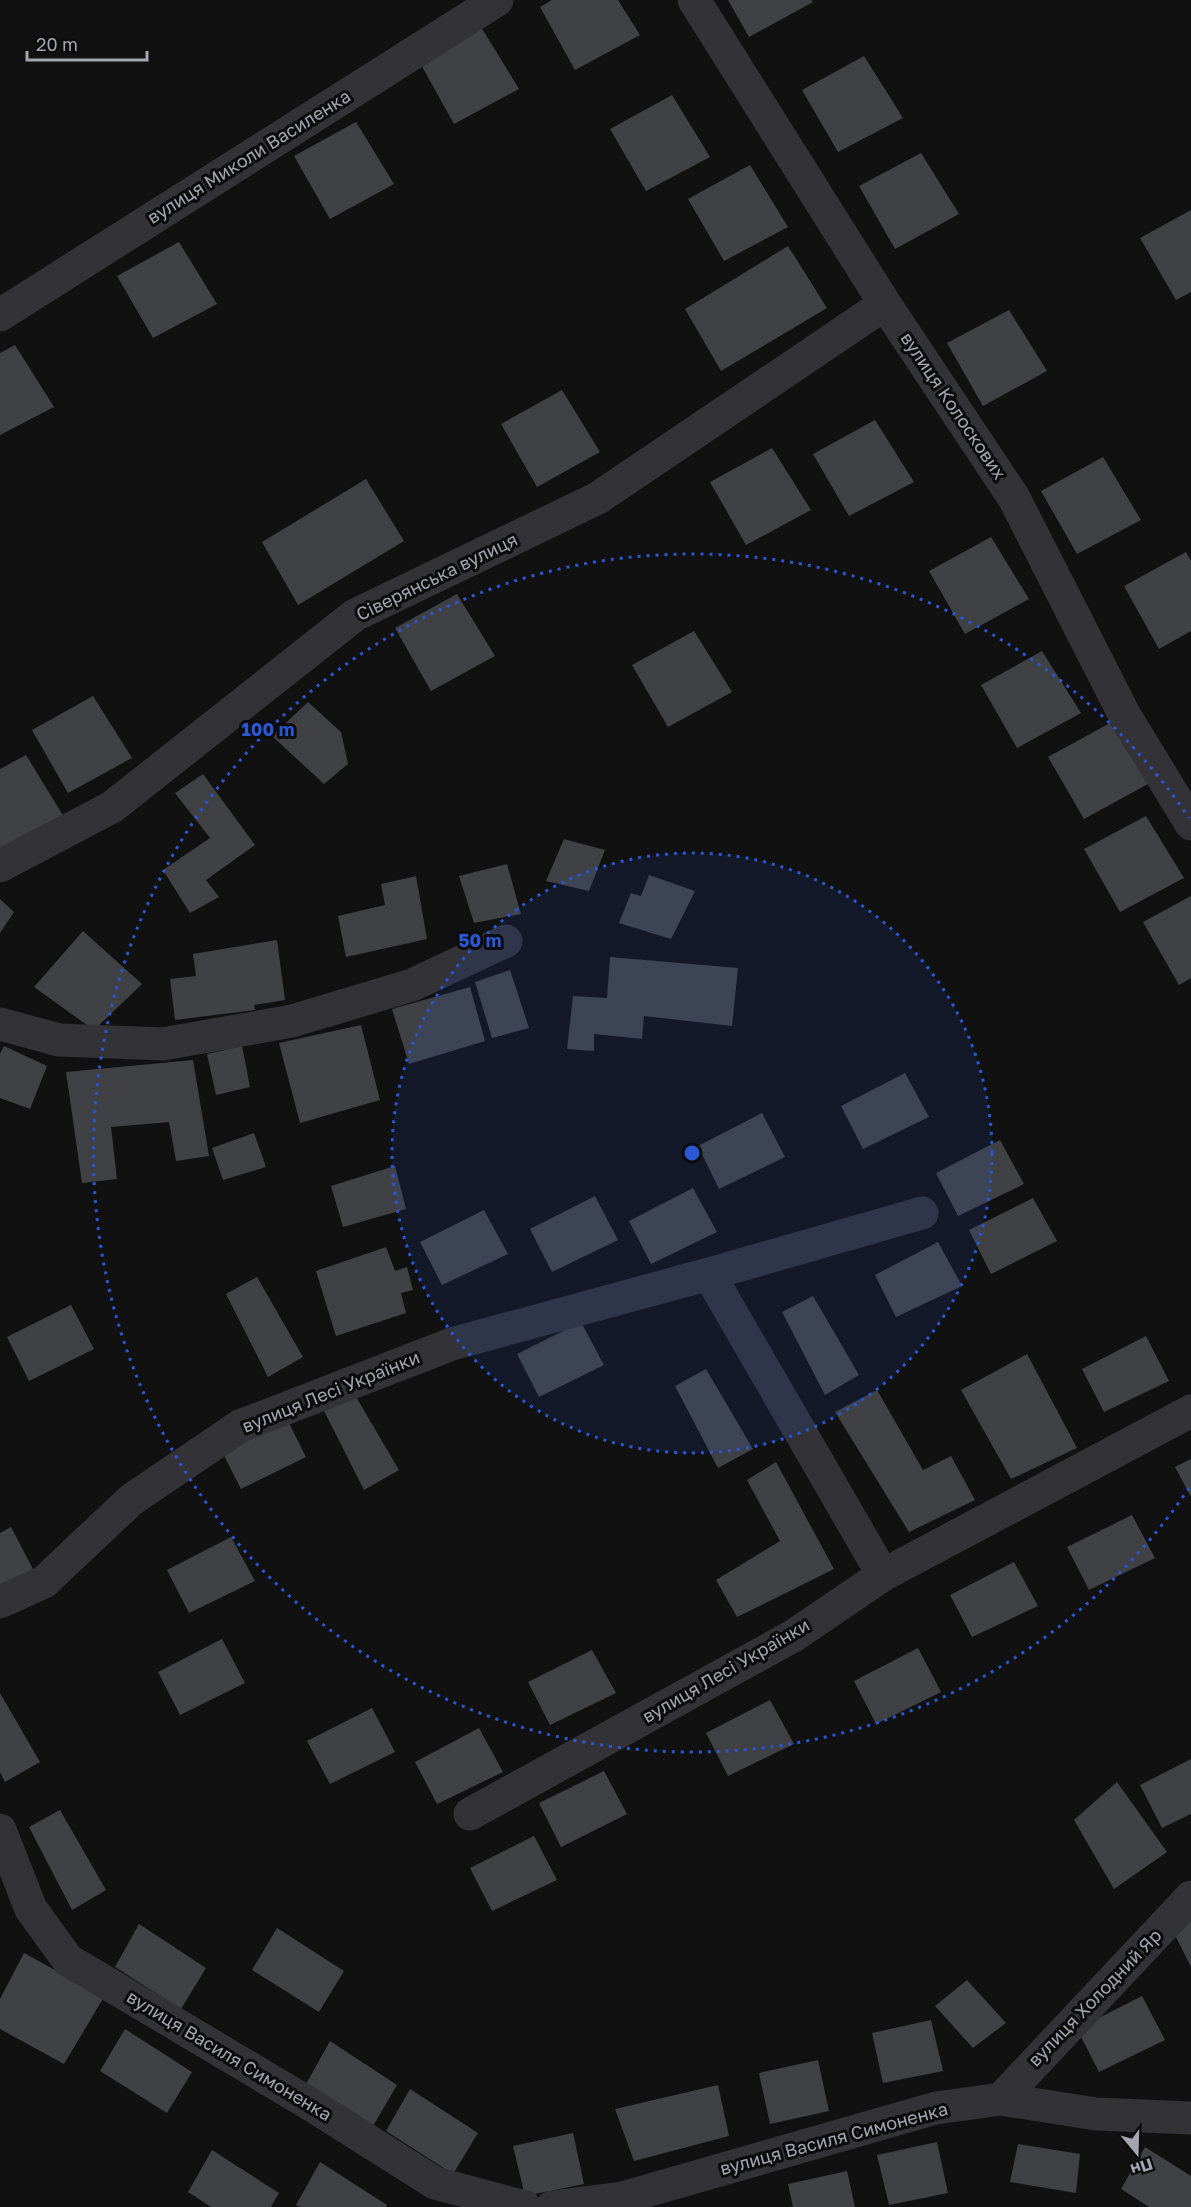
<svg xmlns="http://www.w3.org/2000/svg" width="1191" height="2207" font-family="'Golos Text',sans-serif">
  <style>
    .building { fill: #404145 }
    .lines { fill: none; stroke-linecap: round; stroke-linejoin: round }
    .street { stroke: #323237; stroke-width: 33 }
    .ring { fill: none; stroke: #2a57d4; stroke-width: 3; stroke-dasharray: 3 6 }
    .labels { text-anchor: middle; stroke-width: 6; stroke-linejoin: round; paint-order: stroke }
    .street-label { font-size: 18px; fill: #a3a6b2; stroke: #0c0c0d }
    .centre { fill: #2a57d4; stroke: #0c0c0d; stroke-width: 3 }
    .ring-label { font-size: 18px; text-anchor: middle; font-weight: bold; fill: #2a57d4; stroke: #0c0c0d; stroke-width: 6; stroke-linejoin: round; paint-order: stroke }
  </style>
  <rect width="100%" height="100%" fill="#111112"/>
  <path class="building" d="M552,0h66l22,35 -65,35 -35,-63z
    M728,0h83l2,2 -64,35z
    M481,27l38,62 -65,35 -35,-63z
    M864,56l39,62 -65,34 -36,-62z
    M672,95l38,62 -64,34 -36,-62z
    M356,122l38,62 -64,35 -36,-63z
    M921,153l38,61 -64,35 -36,-63z
    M750,165l38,62 -64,34 -36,-62z
    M1191,210v82l-15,8 -36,-62z
    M179,242l38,62 -64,34 -36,-62z
    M788,246l39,62 -106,63 -36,-62z
    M1009,310l38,61 -64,35 -36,-63z
    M15,345l39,62 -54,28v-82z
    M562,390l38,62 -63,35 -36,-63z
    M875,420l39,62 -65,34 -36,-62z
    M772,448l39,62 -65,35 -36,-63z
    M1103,457l38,63 -64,34 -36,-63z
    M366,479l38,62 -106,64 -36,-63z
    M991,537l38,62 -64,35 -36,-63z
    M1186,552l5,9v70l-32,18 -35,-63z
    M457,594l38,62 -64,35 -36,-63z
    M694,631l38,61 -64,35 -36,-62z
    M1042,651l39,62 -64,35 -36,-63z
    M93,696l39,62 -64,35 -36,-63z
    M308,702l33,30 7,32 -24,20 -52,-48z
    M1110,723l38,61 -64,35 -36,-62z
    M26,755l38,62 -64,35v-83z
    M203,774l52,71 -49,35 13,17 -29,16 -27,-43 47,-32 -35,-45z
    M1146,816l38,62 -64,34 -36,-63z
    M564,839l41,11 -16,41 -43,-10z
    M507,864l14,50 -47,9 -15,-47z
    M649,875l46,16 -24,48 -52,-16 12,-30 10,3z
    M416,876l11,63 -81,18 -8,-41 47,-11 -4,-21z
    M1191,896v82l-12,7 -36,-63z
    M0,899l14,13 -14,21z
    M83,931l59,53 -48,46 -60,-43z
    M277,940l8,60 -31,5 1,5 -80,10 -5,-41 26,-3 -3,-22z
    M610,957l128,11 -6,58 -88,-10 -2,23 -48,-5v17l-27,-2 6,-53 34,2z
    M510,970l19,58 -37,10 -17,-56z
    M470,987l15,54 -76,23 -17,-55z
    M361,1025l19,75 -80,23 -21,-80z
    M4,1046l43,20 -17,43 -30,-11v-44z
    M242,1046l8,41 -34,8 -9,-41z
    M193,1060l16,96 -33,5 -7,-39 -58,5 6,52 -35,4 -16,-111z
    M905,1073l24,44 -66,32 -22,-43z
    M762,1113l23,44 -66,32 -21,-43z
    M254,1133l12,34 -43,13 -11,-32z
    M1000,1140l24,44 -66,32 -22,-43z
    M395,1166l11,43 -63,18 -12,-41z
    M693,1188l24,44 -66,32 -22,-43z
    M595,1196l23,44 -66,32 -22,-43z
    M1033,1198l24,43 -66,33 -22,-44z
    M484,1210l24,44 -66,31 -22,-43z
    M938,1242l24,44 -66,31 -21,-42z
    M386,1247l9,24 12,-4 6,23 -12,3 5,20 -70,23 -20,-65z
    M257,1277l46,80 -35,20 -42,-83z
    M813,1296l46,79 -34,20 -43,-83z
    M71,1305l23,44 -65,32 -22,-44z
    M581,1322l23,43 -65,32 -22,-43z
    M1146,1336l23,45 -65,31 -22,-43z
    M1027,1354l50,94 -66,31 -50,-89z
    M706,1369l47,80 -35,19 -43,-82z
    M352,1390l47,80 -35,20 -42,-83z
    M877,1390l46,80 28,-14 24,44 -66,32 -74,-120z
    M284,1413l22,44 -65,32 -22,-43z
    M1191,1459v38l-16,-30z
    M776,1462l58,107 -97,48 -21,-37 64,-39 -33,-61z
    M1132,1515l23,43 -66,32 -22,-43z
    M11,1527l23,44 -34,17v-55z
    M231,1537l24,44 -66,32 -22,-43z
    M1014,1562l24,44 -66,31 -22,-42z
    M222,1639l23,44 -65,32 -22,-43z
    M918,1648l23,44 -65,32 -22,-43z
    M592,1650l24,43 -66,32 -22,-43z
    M0,1693l40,69 -35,20 -5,-10z
    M770,1700l24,44 -66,32 -22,-43z
    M372,1708l23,44 -65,32 -23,-43z
    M479,1728l24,44 -66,32 -22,-42z
    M1191,1759v55l-29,14 -22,-43z
    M604,1771l23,43 -66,33 -22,-44z
    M1117,1782l50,70 -53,37 -40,-69z
    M60,1810l46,80 -34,20 -43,-83z
    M534,1836l23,44 -65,31 -22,-43z
    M1191,1919v48l-19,-38z
    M139,1924l67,44 -25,41 -66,-42z
    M277,1928l67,43 -25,41 -67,-42z
    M24,1953l80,44 -40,67 -64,-35v-30z
    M967,1980l39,43 -33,25 -38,-42z
    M1142,1996l23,44 -66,32 -22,-43z
    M931,2020l12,51 -60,12 -11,-50z
    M125,2029l67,43 -25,41 -67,-42z
    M330,2041l67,44 -24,41 -67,-42z
    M818,2060l11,51 -59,13 -11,-51z
    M718,2085l11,51 -95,25 -19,-52z
    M410,2089l68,44 -25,41 -67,-43z
    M573,2133l11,51 -59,12 -12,-50z
    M937,2142l11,51 -59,12 -12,-50z
    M1018,2144l62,10 -4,39 -66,-11z
    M1145,2147l46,29v31h-42l-28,-18z
    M212,2150l67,43 -8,14h-60l-23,-15z
    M320,2162l67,43 -1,2h-86l-4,-2z
    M847,2171l8,36h-62l-5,-23z"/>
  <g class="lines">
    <path class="street" d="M694,0l191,304 129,194 110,216 67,110
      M0,315l497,-315
      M0,866l112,-59 243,-192 243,-117 287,-194
      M0,1024l59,16 104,4 129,-23 120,-36 94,-44
      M709,1274l213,-61
      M0,1602l44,-20 87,-82 109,-74 212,-82 257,-70 174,301
      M470,1814l323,-178 90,-61 308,-164
      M0,1830l31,79 37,51 242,144 125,79 90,24
      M1001,2099l190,-202
      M552,2207l70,-9 314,-90 65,-9 95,15 95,4"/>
  </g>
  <circle cx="692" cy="1153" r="300" fill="#2a57d4" fill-opacity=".12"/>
  <g class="ring">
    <circle cx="692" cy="1153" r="300"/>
    <path d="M1189 1488A599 599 0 1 1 1189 818"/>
  </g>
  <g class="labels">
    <g class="street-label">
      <text transform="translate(249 157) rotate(-32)" y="6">вулиця Миколи Василенка</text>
      <text transform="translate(953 406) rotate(56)" y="6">вулиця Колоскових</text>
      <text transform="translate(437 577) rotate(-26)" y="6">Сіверянська вулиця</text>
      <text transform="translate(331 1392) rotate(-22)" y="6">вулиця Лесі Українки</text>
      <text transform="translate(726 1671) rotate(-30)" y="6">вулиця Лесі Українки</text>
      <text transform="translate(1095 1998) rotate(-46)" y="6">вулиця Холодний Яр</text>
      <text transform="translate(229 2056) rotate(31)" y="6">вулиця Василя Симоненка</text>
      <text transform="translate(834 2139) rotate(-15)" y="6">вулиця Василя Симоненка</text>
    </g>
  </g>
  <circle cx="692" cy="1153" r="9" class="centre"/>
  <g class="ring-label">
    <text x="268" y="736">100 m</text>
    <text x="480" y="947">50 m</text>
  </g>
  <g transform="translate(1137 2153) rotate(161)" stroke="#0c0c0d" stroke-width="4.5" paint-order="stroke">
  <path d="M0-4.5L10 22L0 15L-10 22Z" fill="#a3a6b2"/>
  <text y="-9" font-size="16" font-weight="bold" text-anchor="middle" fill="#a3a6b2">Пн</text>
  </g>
  <path d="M27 51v9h120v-9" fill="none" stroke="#a3a6b2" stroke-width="3"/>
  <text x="36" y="51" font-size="18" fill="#a3a6b2" stroke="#0c0c0d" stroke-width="4.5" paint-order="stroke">20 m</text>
</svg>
